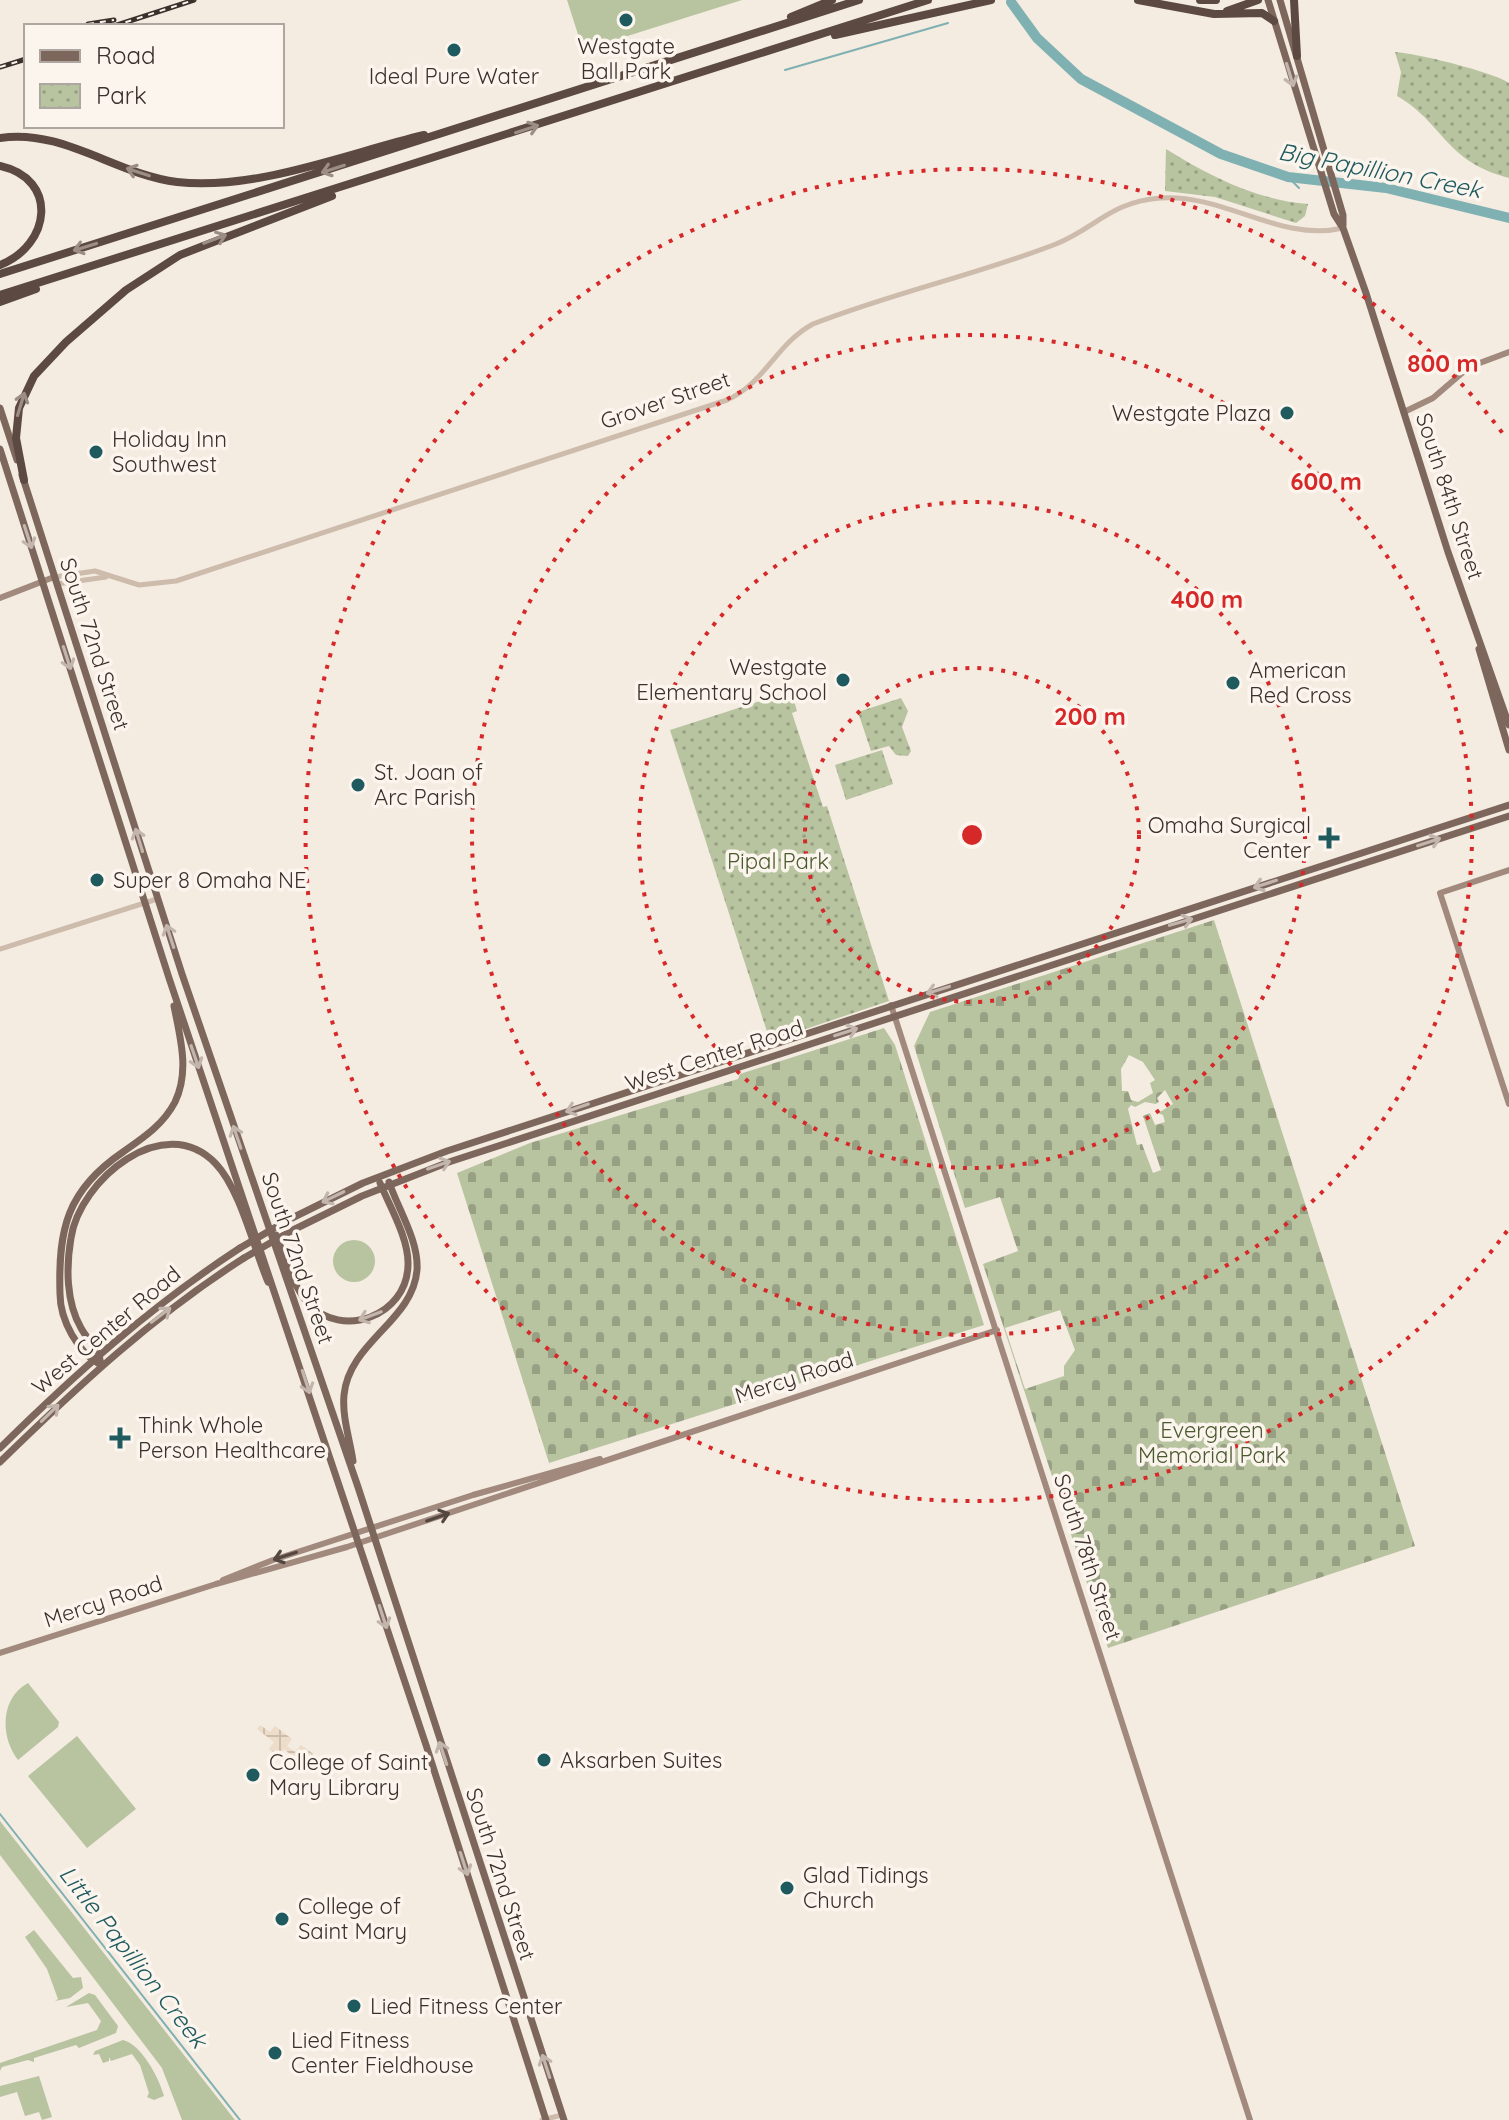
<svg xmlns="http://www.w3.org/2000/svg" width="1509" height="2120" font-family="Quicksand,sans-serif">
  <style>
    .grass { fill: #b8c4a0 }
    .cemetery { fill: url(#cemetery-stones); fill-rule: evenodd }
    .park { fill: url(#park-dots) }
    .plaza { fill: url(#plaza-grid) }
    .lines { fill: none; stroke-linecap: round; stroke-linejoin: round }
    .stream { stroke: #7fb0b2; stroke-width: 2 }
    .river { stroke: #7fb0b2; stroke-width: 10 }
    .tertiary { stroke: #cdbbac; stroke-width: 5 }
    .secondary { stroke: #a18a7d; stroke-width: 6 }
    .primary { stroke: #7d675c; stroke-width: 7 }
    .motorway { stroke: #5c4a42; stroke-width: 8 }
    .rail-casing { stroke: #3b302b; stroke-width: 5 }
    .rail { stroke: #fbf5ee; stroke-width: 2; stroke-dasharray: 6; stroke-linecap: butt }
    .primary-bridge { stroke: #7d675c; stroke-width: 7 }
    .oneway { stroke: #c2b5ac }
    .oneway2 { stroke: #9c8e87 }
    .oneway3 { stroke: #544640 }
    .ring { fill: none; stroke: #d62828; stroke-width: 4; stroke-dasharray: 4 8 }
    .poi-dot { fill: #1f5a5e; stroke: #fbf5ee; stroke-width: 3 }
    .labels { text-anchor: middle; stroke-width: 7; stroke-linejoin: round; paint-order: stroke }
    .poi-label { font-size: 22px; fill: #3b302b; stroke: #fbf5ee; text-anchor: start }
    .street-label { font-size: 22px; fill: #3b302b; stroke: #fbf5ee }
    .park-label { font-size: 22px; fill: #4a5a2e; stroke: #fbf5ee }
    .water-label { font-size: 24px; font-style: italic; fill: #1f5a5e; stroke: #fbf5ee }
    .centre { fill: #d62828; stroke: #fbf5ee; stroke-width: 4 }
    .ring-label { font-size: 24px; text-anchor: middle; font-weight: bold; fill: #d62828; stroke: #fbf5ee; stroke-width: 7; stroke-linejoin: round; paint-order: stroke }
  </style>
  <defs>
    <pattern id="cemetery-stones" width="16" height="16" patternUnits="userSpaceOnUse" patternTransform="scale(2)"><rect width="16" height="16" fill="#b8c4a0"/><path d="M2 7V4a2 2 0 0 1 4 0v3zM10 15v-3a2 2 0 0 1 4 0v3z" fill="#97a083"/></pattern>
    <pattern id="park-dots" width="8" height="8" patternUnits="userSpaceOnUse" patternTransform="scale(2)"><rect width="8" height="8" fill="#b8c4a0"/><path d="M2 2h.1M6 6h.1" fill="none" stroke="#97a083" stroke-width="1.8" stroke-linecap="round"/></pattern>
    <pattern id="plaza-grid" width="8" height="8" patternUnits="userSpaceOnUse" patternTransform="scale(2)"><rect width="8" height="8" fill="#ecdcc8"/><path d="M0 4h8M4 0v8" fill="none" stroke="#cbbdac"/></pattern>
  </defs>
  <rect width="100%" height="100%" fill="#f4ebe1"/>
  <path class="grass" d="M567,0h175l-159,50z
    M333 1261a21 21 0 1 1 42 0a21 21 0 1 1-42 0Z
    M28,1683l31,39 -1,5 -40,33c-18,-23 -18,-62 10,-77z
    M77,1736l59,73 -49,39 -59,-72z
    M0,1821l235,299h-53l-20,-52 -162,-213z
    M34,1930l39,48 8,-1 2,11 -13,10 -15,3 3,-2 -11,-30 -22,-32z
    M89,1993l6,2 23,31 -2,7 -37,15 -3,-3 -42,13v4l-6,-2 -26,7 -2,4v-8l97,-33 4,-9 -13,-18 -22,4z
    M123,2040c19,5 36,38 41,56l-10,4 -7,-3 2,-4 -9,-28 -8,-11 -21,7 -2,-4v4l-6,2 -4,-9 -6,1 2,-4z
    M39,2076l13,41 -10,3 -3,-8 -14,4 -8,-24 -17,5v-11z"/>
  <path class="cemetery" d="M1214,920l201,626 -307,102 -125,-384 35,-13 -18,-54 -35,11 -51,-162 16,-34zM1129,1055l14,7 12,18 -5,3 3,10 -15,9 -7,-2 -3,-9h-6l-1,-22zM1165,1090l8,14 -15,9 5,2 2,7 -10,3 -5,-12 -7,3 18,54 -8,3 -11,-29 -5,1 -9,-36 3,-4 4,2 10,-5 11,2 3,-2 -2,-4zM1060,1310l15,40 -11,16v10l-39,13 -20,-61z
    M884,1028l11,17 89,280 -435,138 -92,-290 73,-30 208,-64 2,-5z"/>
  <path class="park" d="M1395,52c20,1 99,20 114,31v95c-65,-17 -65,-55 -112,-82l4,-24z
    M1166,149c43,27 91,51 142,55l-3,12 -9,7 -81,-26 -50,-6z
    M791,691l6,20 -5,2 31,94 4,-1 62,195 -119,40 -100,-311z
    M901,698l7,13 -6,16 9,24 -3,5 -12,-1 -7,-9 -18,5 -13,-39z
    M882,750l11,34 -47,16 -11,-35z"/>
  <path class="plaza" d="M260,1725l10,7 5,-6 17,13 -5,7 8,6 6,-7 15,11 -8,9 -4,-3 -3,5 -5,-4 6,-10 -6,6 -12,-10 -6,7 -9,-7 5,-7 -17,-13z"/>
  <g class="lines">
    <path class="stream" d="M785,70l163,-47
      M1288,177l11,11
      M0,1814l240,306"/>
    <path class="river" d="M1011,2l26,36 44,41 140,75 67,23 98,11 123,30"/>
    <path class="tertiary" d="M55,577l40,-6 44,14 37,-4 551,-181c37,-16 50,-57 86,-76 79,-31 163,-49 243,-80 40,-16 54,-42 104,-46 64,-5 120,45 183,30
      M57,584l49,-7
      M0,949l157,-50
      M542,2120l20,-5"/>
    <path class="secondary" d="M1404,412l29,-14 36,-31 40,-15
      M0,598l54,-21
      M1509,870l-69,23 69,211
      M891,1005l359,1115
      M223,1580l50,-20 200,-65 127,-36
      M0,1653l216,-69 131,-37 650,-217"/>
    <path class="primary" d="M1268,0l66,214 9,14 23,65 82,259 61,173
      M1280,0l63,215v10
      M0,408l17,52
      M0,449l169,529 257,767 120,375
      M22,475l160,499 176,513 206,633
      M1479,649l30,101
      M288,1220l75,-37 84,-32 1062,-346
      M291,1231l71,-35 87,-34 1060,-346
      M276,1235c9,22 16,50 32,68 34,37 99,13 100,-38 1,-26 -18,-58 -28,-82
      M101,1365c-1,-15 -13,-24 -20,-37 -15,-26 -15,-61 -10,-90 8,-57 93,-129 145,-74 24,25 38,85 52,118
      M101,1365c-23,-12 -41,-45 -41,-71 -2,-65 7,-104 63,-142 20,-14 40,-27 52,-50 15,-31 5,-65 -1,-96
      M0,1448c75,-74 151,-142 240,-200
      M353,1461c-3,-21 -11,-44 -9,-66 5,-53 69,-74 73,-125 2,-29 -19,-61 -28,-88
      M0,1462c77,-75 153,-146 244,-204"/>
    <path class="motorway" d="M1138,0l76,14 48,-1 12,8
      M1200,0h16
      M1294,0l3,56
      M1227,11l31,-11
      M791,17l41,-17
      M835,35l156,-35
      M0,138c62,-10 117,37 177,44 79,9 171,-29 247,-47
      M0,166c59,13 51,79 0,99
      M0,274l859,-274
      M0,295l928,-295
      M0,302l36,-13
      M24,480l-8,-42 3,-30 15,-32 32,-34 60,-52 54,-35 152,-59"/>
    <defs>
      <path id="rail" d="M88,24l26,-4
        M114,26l80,-26
        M0,67l26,-8"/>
    </defs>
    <use href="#rail" class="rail-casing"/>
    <use href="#rail" class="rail"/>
    <path class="primary-bridge" d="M240,1248l48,-28
      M244,1258l47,-27"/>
  </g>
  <defs><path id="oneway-shaft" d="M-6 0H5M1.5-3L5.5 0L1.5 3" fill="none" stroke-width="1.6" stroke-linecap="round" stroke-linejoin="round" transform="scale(2)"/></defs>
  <g class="oneway">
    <use href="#oneway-shaft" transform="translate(1290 75) rotate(73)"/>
    <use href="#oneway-shaft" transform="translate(28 537) rotate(72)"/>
    <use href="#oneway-shaft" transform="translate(67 658) rotate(72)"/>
    <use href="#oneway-shaft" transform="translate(139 840) rotate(-107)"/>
    <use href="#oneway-shaft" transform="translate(1429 842) rotate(-18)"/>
    <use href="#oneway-shaft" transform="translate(1265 884) rotate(162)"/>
    <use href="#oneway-shaft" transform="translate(1181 922) rotate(-16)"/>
    <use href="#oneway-shaft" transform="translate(170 936) rotate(-108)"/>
    <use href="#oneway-shaft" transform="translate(938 990) rotate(163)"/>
    <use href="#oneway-shaft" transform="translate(846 1032) rotate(-18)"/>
    <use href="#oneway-shaft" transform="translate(195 1057) rotate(71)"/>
    <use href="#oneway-shaft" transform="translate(577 1108) rotate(161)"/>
    <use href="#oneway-shaft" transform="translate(237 1137) rotate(-109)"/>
    <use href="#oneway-shaft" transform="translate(439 1165) rotate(-19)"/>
    <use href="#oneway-shaft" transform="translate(333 1197) rotate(154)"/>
    <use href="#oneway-shaft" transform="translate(161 1315) rotate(-37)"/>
    <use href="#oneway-shaft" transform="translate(370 1316) rotate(159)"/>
    <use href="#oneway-shaft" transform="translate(306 1382) rotate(72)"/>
    <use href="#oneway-shaft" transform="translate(50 1413) rotate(-44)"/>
    <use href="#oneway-shaft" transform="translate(383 1617) rotate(72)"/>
    <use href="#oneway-shaft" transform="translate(443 1753) rotate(-108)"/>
    <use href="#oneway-shaft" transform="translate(464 1864) rotate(72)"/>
    <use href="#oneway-shaft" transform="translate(546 2066) rotate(-108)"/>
  </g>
  <g class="oneway2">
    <use href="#oneway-shaft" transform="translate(527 129) rotate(-18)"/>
    <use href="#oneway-shaft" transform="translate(333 169) rotate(162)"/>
    <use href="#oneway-shaft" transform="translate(138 172) rotate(-162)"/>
    <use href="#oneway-shaft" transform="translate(215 239) rotate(-21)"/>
    <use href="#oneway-shaft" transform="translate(85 247) rotate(163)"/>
    <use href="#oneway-shaft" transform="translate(21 404) rotate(-73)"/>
  </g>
  <g class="oneway3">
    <use href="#oneway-shaft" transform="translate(438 1517) rotate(-19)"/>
    <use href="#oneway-shaft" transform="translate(285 1556) rotate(162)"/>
  </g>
  <g class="ring">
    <circle cx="972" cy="835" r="167"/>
    <circle cx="972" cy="835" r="333"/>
    <circle cx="972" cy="835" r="500"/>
    <path d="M1507 1231A666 666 0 1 1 1507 439"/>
  </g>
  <g class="poi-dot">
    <circle cx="626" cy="20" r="8"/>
    <circle cx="454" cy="50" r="8"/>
    <circle cx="1287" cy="413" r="8"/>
    <circle cx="96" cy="452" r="8"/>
    <circle cx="843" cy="680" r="8"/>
    <circle cx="1233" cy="683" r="8"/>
    <circle cx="358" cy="785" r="8"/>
    <path d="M1325 826h8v8h8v8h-8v8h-8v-8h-8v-8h8z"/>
    <circle cx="97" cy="880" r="8"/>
    <path d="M116 1426h8v8h8v8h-8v8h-8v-8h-8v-8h8z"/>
    <circle cx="544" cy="1760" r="8"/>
    <circle cx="253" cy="1775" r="8"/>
    <circle cx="787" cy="1888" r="8"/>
    <circle cx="282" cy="1919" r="8"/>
    <circle cx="354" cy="2006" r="8"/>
    <circle cx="275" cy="2053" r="8"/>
  </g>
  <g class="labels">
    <g class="poi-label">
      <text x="626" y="54" text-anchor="middle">Westgate<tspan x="626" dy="25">Ball Park</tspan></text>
      <text x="454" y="84" text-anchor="middle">Ideal Pure Water</text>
      <text x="1271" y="421" text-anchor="end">Westgate Plaza</text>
      <text x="112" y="447">Holiday Inn<tspan x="112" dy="25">Southwest</tspan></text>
      <text x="827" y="675" text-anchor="end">Westgate<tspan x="827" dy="25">Elementary School</tspan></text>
      <text x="1249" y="678">American<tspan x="1249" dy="25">Red Cross</tspan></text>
      <text x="374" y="780">St. Joan of<tspan x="374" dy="25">Arc Parish</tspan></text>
      <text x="1311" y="833" text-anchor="end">Omaha Surgical<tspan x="1311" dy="25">Center</tspan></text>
      <text x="113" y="888">Super 8 Omaha NE</text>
      <text x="138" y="1433">Think Whole<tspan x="138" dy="25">Person Healthcare</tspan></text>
      <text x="560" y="1768">Aksarben Suites</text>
      <text x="269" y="1770">College of Saint<tspan x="269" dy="25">Mary Library</tspan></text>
      <text x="803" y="1883">Glad Tidings<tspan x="803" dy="25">Church</tspan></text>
      <text x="298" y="1914">College of<tspan x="298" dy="25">Saint Mary</tspan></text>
      <text x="370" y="2014">Lied Fitness Center</text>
      <text x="291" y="2048">Lied Fitness<tspan x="291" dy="25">Center Fieldhouse</tspan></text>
    </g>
    <g class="street-label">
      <text transform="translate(665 400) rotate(-19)" y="8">Grover Street</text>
      <text transform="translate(1450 496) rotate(72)" y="8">South 84th Street</text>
      <text transform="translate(95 644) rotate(72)" y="8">South 72nd Street</text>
      <text transform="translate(714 1055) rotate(-18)" y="8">West Center Road</text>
      <text transform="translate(298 1258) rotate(71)" y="8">South 72nd Street</text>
      <text transform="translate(106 1330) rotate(-40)" y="8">West Center Road</text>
      <text transform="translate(794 1377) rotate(-18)" y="8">Mercy Road</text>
      <text transform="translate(1088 1557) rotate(72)" y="8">South 78th Street</text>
      <text transform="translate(103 1601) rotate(-18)" y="8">Mercy Road</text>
      <text transform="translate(501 1874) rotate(72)" y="8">South 72nd Street</text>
    </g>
    <g class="park-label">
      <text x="778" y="869">Pipal Park</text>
      <text x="1212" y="1438">Evergreen<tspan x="1212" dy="25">Memorial Park</tspan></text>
    </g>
    <g class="water-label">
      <text transform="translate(1380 171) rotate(11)" y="8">Big Papillion Creek</text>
      <text transform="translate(133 1957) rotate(52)" y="8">Little Papillion Creek</text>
    </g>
  </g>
  <circle cx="972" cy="835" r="12" class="centre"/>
  <g class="ring-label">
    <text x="1443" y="372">800 m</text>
    <text x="1326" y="490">600 m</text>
    <text x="1207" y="608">400 m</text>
    <text x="1090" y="725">200 m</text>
  </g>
  <rect x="24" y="24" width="260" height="104" fill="#fbf5ee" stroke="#aea6a0" stroke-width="2"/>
  <rect x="40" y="50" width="40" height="12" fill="#7d675c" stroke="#aea6a0" stroke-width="2"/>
  <text x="96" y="64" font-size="24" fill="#3b302b">Road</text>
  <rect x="40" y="84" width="40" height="24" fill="url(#park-dots)" stroke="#aea6a0" stroke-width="2"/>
  <text x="96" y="104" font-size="24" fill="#3b302b">Park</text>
</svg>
